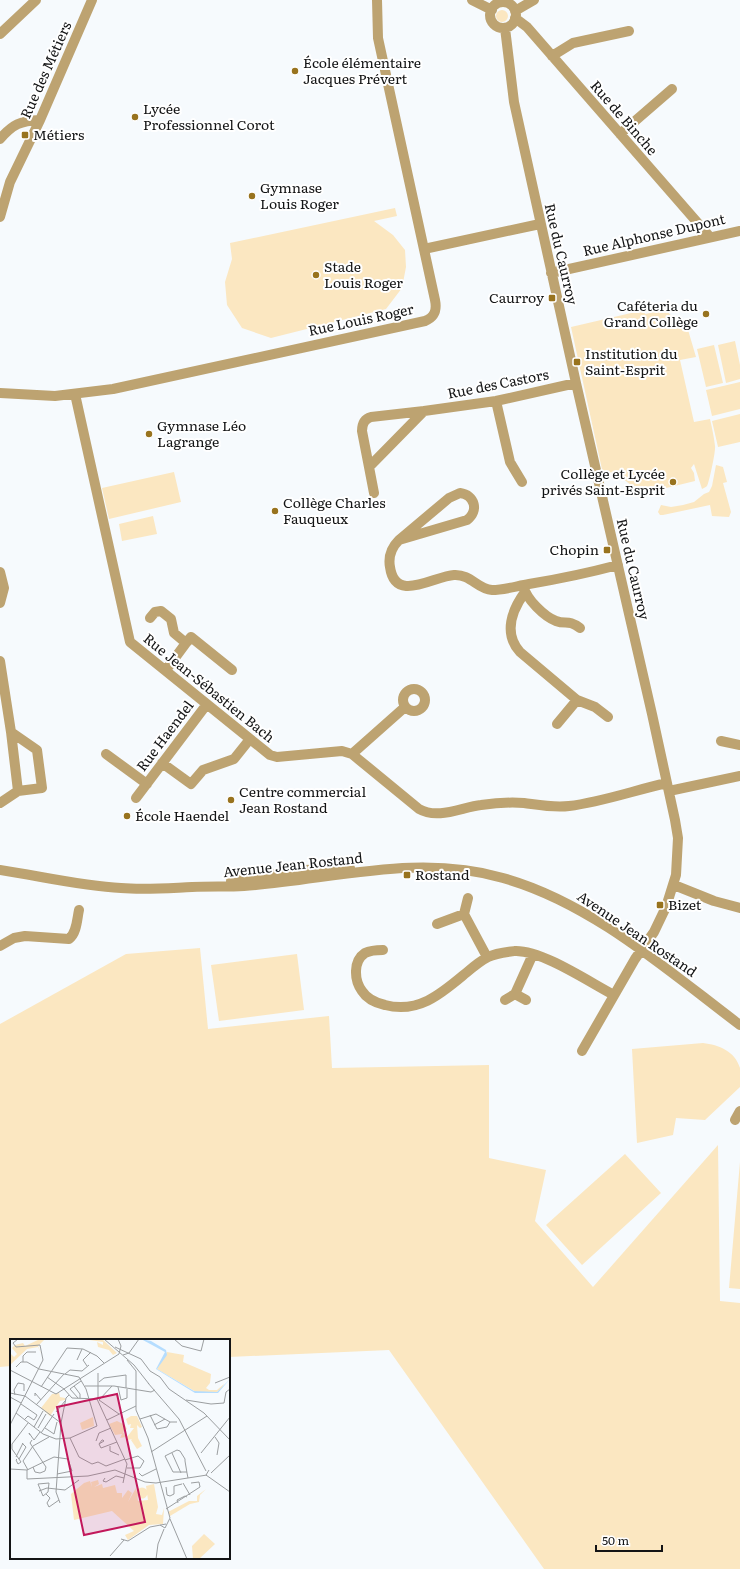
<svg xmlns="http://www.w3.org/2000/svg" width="740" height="1569" font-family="Literata,serif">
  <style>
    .green { fill: #fbe7c1 }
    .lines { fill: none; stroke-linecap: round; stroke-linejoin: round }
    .minor { stroke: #bda371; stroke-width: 10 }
    .poi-dot { fill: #98731e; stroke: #fff; stroke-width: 1.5 }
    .labels { text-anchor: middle; stroke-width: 4; stroke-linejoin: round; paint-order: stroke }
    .poi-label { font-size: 14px; fill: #131415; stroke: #fff; text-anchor: start }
    .street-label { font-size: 14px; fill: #131415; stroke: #fff }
    .inset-road { fill: none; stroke: #9b9ea0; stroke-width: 1 }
    .view { fill: #c2185b; fill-opacity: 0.15; stroke: #c2185b; stroke-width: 2 }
    .inset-edge { fill: none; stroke: #131415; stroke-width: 2 }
  </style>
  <rect width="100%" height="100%" fill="#f6fafd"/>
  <path class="green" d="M496 16a6 6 0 1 1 12 0a6 6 0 1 1-12 0Z
    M395,208l2,8 -23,5 19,14 12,15 1,17 -4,21 -16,21 -115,29 -29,-10 -15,-23 -2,-23 7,-23 -2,-16z
    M644,310l1,4 21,-4 14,15 6,-2 10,34 -16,3 14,62 16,-3c2,9 4,18 5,27 1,4 -6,37 -8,40 -1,1 -3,2 -5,3l-8,-25 -3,4 3,5 1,8 -41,10 -23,-6 -17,-13 -11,2 -32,-147z
    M735,341l5,24v14l-14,4 -8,-38z
    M714,345l9,38 -17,4 -9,-38z
    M740,382v27l-28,7 -6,-26z
    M740,414v28l-22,5 -6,-26z
    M716,465l7,2 4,15 -4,1 8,29 -2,5 -17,-1 -2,-11 -47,10h-3l-2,-3 3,-7 10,2 12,-2 11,-3 10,-8 5,-2 3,-6z
    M174,472l7,30 -72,17 -7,-31z
    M153,516l4,18 -35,7 -3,-17z
    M200,948l8,81 121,-13 3,52 157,-3v93l57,12 -11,51 58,66 125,-142 2,156 20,2v266h-196l-155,-219 -160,7v-17h-218v26l-11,1v-343l126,-70z
    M297,954l7,56 -85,11 -8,-56z
    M703,1043c16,2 32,8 37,25 0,5 0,13 0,19l-35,33 -29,-2 -3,17 -36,8 -5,-94z
    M625,1154l36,39 -79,72 -36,-40z
    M740,1162v127l-11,-1z"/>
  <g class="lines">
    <path class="minor" d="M472,0l20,10
      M490 15a13 13 0 1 1 26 0a13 13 0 1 1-26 0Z
      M515,11l19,-11
      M515,18l12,9 183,210
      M505,28l9,74 62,281 76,331 23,106 3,18 -2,37 -10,32 -12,25 -19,27 -53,92
      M0,34l36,-34
      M552,56l21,-13 56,-12
      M620,134l52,-45
      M0,139c13,-15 20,-18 40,-19
      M0,217l10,-35 30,-62 52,-120
      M424,249l116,-25
      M551,273l189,-42
      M0,393l55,3 58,-7 312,-68c10,-4 12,-11 10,-21l-57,-262 -1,-38
      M75,394l55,248 140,113 7,2 65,-6 10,3 67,55c19,11 43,-2 62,-4 14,-2 29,-3 43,-2 15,2 30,5 45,3 33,-4 66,-16 98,-23
      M496,401l14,61 12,20
      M369,467l-7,-36c0,-6 2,-12 9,-14l53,-6
      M374,493l-5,-26 55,-56 72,-10 80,-18
      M399,540l68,-20c12,-9 8,-25 -7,-27l-11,5 -50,42c-8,8 -11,16 -9,27 5,37 44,9 64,8 17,-1 23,14 38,15 12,0 25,-4 37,-6 30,-5 59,-11 89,-19
      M0,572l4,16 -4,15
      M524,587c2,12 21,30 32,34 10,4 12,-2 24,7
      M525,592c-13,18 -22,41 -5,60l57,48 18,7 13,10
      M150,618l5,-6 6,-1 10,8 3,14 12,10 5,-6 41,33
      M0,661l11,71 7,59
      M166,670l20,-27
      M403 700a11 11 0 1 1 22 0a11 11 0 1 1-22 0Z
      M557,724l20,-24
      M721,741l19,4
      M106,754l41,30
      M352,754l53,-47
      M162,763l29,21 12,-14 31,-11 16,-20
      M669,791l71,-15
      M136,798l71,-94
      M0,803l18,-12 24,-3 -5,-38 -26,-18
      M0,870c40,6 81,16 121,18 24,2 48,0 71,-1 18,-1 35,0 52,-1 86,-6 173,-33 259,-8 89,25 164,92 237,147
      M231,881l73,-11 46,-2
      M674,885l40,16 26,7
      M464,914l4,-16
      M437,924l27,-10 23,43
      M0,946l14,-8 11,-2 44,3c8,-6 8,-20 10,-29
      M383,950c-6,0 -12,0 -18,3 -12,8 -11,27 -3,38 5,8 14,12 23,14 34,9 57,-12 81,-32 7,-6 14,-12 22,-16 8,-4 18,-5 27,-6 27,-1 74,31 99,44
      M515,994l11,6
      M505,1000l10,-6 18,-40
      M735,1120l5,-9"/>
  </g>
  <g class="poi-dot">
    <circle cx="295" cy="71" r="4"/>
    <circle cx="135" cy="117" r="4"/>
    <rect x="21" y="131" width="8" height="8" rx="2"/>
    <circle cx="252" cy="196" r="4"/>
    <circle cx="316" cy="275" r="4"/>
    <rect x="548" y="294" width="8" height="8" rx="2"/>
    <circle cx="706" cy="314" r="4"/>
    <rect x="573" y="358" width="8" height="8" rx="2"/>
    <circle cx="149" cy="434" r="4"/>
    <circle cx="673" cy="482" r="4"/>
    <circle cx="275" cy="511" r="4"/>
    <rect x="603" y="546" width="8" height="8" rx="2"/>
    <circle cx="231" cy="800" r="4"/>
    <circle cx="127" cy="816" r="4"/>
    <rect x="403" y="871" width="8" height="8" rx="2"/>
    <rect x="656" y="901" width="8" height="8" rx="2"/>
  </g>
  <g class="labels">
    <g class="poi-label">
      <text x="303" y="68">École élémentaire<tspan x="303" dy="16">Jacques Prévert</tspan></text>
      <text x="143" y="114">Lycée<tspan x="143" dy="16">Professionnel Corot</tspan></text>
      <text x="33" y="140">Métiers</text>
      <text x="260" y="193">Gymnase<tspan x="260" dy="16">Louis Roger</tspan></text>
      <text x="324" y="272">Stade<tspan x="324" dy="16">Louis Roger</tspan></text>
      <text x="544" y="303" text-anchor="end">Caurroy</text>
      <text x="698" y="311" text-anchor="end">Caféteria du<tspan x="698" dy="16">Grand Collège</tspan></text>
      <text x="585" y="359">Institution du<tspan x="585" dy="16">Saint-Esprit</tspan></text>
      <text x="157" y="431">Gymnase Léo<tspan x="157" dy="16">Lagrange</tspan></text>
      <text x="665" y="479" text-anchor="end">Collège et Lycée<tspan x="665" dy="16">privés Saint-Esprit</tspan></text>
      <text x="283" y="508">Collège Charles<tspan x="283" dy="16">Fauqueux</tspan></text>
      <text x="599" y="555" text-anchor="end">Chopin</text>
      <text x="239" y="797">Centre commercial<tspan x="239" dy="16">Jean Rostand</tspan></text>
      <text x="135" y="821">École Haendel</text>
      <text x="415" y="880">Rostand</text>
      <text x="668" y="910">Bizet</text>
    </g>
    <g class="street-label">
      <text transform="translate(46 70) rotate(-66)" y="5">Rue des Métiers</text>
      <text transform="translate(624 118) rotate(49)" y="5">Rue de Binche</text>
      <text transform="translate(654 235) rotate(-13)" y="5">Rue Alphonse Dupont</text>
      <text transform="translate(561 254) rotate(77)" y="5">Rue du Caurroy</text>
      <text transform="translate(361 320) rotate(-12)" y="5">Rue Louis Roger</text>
      <text transform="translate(498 384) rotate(-11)" y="5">Rue des Castors</text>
      <text transform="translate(633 569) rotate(77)" y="5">Rue du Caurroy</text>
      <text transform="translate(209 688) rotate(39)" y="5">Rue Jean-Sébastien Bach</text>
      <text transform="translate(165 736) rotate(-53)" y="5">Rue Haendel</text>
      <text transform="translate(293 865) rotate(-6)" y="5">Avenue Jean Rostand</text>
      <text transform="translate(637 934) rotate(34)" y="5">Avenue Jean Rostand</text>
    </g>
  </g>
  <g transform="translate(10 1339)">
    <rect width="220" height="220" fill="#f6fafd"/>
    <path d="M30,0h5l-7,7 4,9 -4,-8 -11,2 -17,16v-12l4,4 3,-3 -5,-6 3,-3 8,-2 2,3zM73,0h19l15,14 -4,2 -4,-5 -11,-3 -1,-5 6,3v-3zM157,13l17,3 -1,7 28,12 -1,9 -4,5 3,2h8l7,-6 -2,4 -5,4h-21l-39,-23zM49,54l1,4 5,1v2l-5,1 -10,15 -9,-8 11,-14zM121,77h6l5,11 -2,1 -3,-3 1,13 4,8 -5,3 -6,-9 1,-1 -4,1 -1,-3 7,-9h-4l1,-4 -3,1 -2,-6zM83,78l1,9 -12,4 -2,-7zM107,82l8,4 2,4 -4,3 3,5 -6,1 2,-4 -7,1 -6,-11zM88,141l1,4 -5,3 8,-3 1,4 12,-3 2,8h5v5l6,-8 4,3 -4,9 8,-14 2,13 10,-1 -2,-14 8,-2 4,23 -2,7 6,1 2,-7 -1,16 -14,1 -21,15 -3,-5 9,-4 -22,-20 -38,9 -3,-26 13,-11 6,-2 2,6 -1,-5zM126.5 154a5.5 5.5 0 1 1 11 0a5.5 5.5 0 1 1-11 0ZM196,150l-6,6 -1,7 -9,2 -20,12 -2,-4 21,-11h8v-5zM194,195l11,10 -16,15h-6l-1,-13z" fill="#fbe7c1"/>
    <path d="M131,0l10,2 15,9 1,5 -10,14 37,22 23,1 13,-13 -12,14h-23l-39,-24 9,-17z" fill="#b5ddff"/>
    <path class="inset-road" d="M94,0l30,26 15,19M164,0l8,7 19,5 3,-12M105,8l26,12 9,12 10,6 9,12 35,24 26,27M220,8v29M113,16l6,-2 10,-14M67,21l5,-11M117,21l9,11v39l12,28 22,80 -5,10 -5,-3M13,23v-6l4,-4h9M77,27l-4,-6 8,-8M6,28l5,-5h6l12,7 40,8M0,31l46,24 63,-40 2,-8 -3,-7M88,34v25M55,35l5,-4 12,1 7,-6M37,38l17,12 8,9 25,1M89,43l5,-4 22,-3v13M138,44l31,36 27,52M205,44l15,-6M64,47l6,8v4M75,47h29l37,6 4,-2M31,48l26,-39 16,1 14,7 7,7M108,48l3,13 6,-2v-9M0,54l15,3M5,56l-1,-5 4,-7 6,1v7M15,57l36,27M25,57v-3l6,7M0,58l11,6M68,59l-8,-9 11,-8M87,60l30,65 -4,19M89,61l20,14M89,61l13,-14M176,61l25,4 13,-1M214,64l2,-11 4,-3M11,65l16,11 -1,2M26,66l28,-31M46,73l9,-11M6,74l27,21 13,5 14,-1 27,-12 -11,-37 -7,-12M140,76l7,14 10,-2 3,-5M130,80l16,-5 14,8h7M14,81l4,-4 6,4 2,-3M97,81l29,-14M0,86l33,-65 -3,-15 -24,2 -3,-4 5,-4M144,86l11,-6M24,88l9,-16M28,89l8,-14M35,89l9,6 3,-12M31,94l13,-19M20,96l-1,-2 5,7 6,-8M205,98l4,6 -2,12M60,99l9,19 13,7 6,-2 8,4 19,-7M22,101l-2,3 16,24 -1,4 -5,2 -5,-1 -2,-5M93,101l1,1 -5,3 3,-4zM86,102l3,-8 12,-5M2,105v5l9,13 -3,2 -2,-4 1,-1M2,105l16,-21M89,105l2,4 16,-6M23,107l16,-9M100,107v5l9,4M141,113l56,-36M162,114l9,20M191,114l29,-36M6,118l7,-14M9,120l7,-12 -4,-4M115,121l13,-4 6,5 -4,7h-13M0,130l17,1 27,-13 14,2 4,12M17,131v9l61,-3M18,131l-5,-9 10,-15M199,131l-3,5 24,17M177,133h-14l-8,-16 12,-6 3,1 5,8v2l2,12 1,5M129,134l3,3 14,-7M201,134l19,-18M47,135l15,-3M78,137l27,-6 30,12 11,1 51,-8M95,139l-2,3 3,1 10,-6 8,2M39,144l-1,9 -5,4 -5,-12zM173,144l7,12M156,148l1,8 3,1 4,-2v-8l8,-2M29,152l8,-3 18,2 14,-10M36,155l4,4 -3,5 2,4 10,-7M50,164l-4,-11 5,-69 5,-25 3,-3M168,164l-1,-3 8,-4 2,1M156,170l34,-22 -1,-5 -8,1M160,180l17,40M111,200l7,2 22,-14 16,-3M100,217l14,-16M146,220l2,-15 6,-15"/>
    <path class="view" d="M107,55l28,128 -61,13 -27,-128z"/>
    <rect width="220" height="220" class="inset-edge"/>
  </g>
  <path d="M596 1545v6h66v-6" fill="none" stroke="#131415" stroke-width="2"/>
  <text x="602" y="1545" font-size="12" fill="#131415" stroke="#ffffff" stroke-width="3" paint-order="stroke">50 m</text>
</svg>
